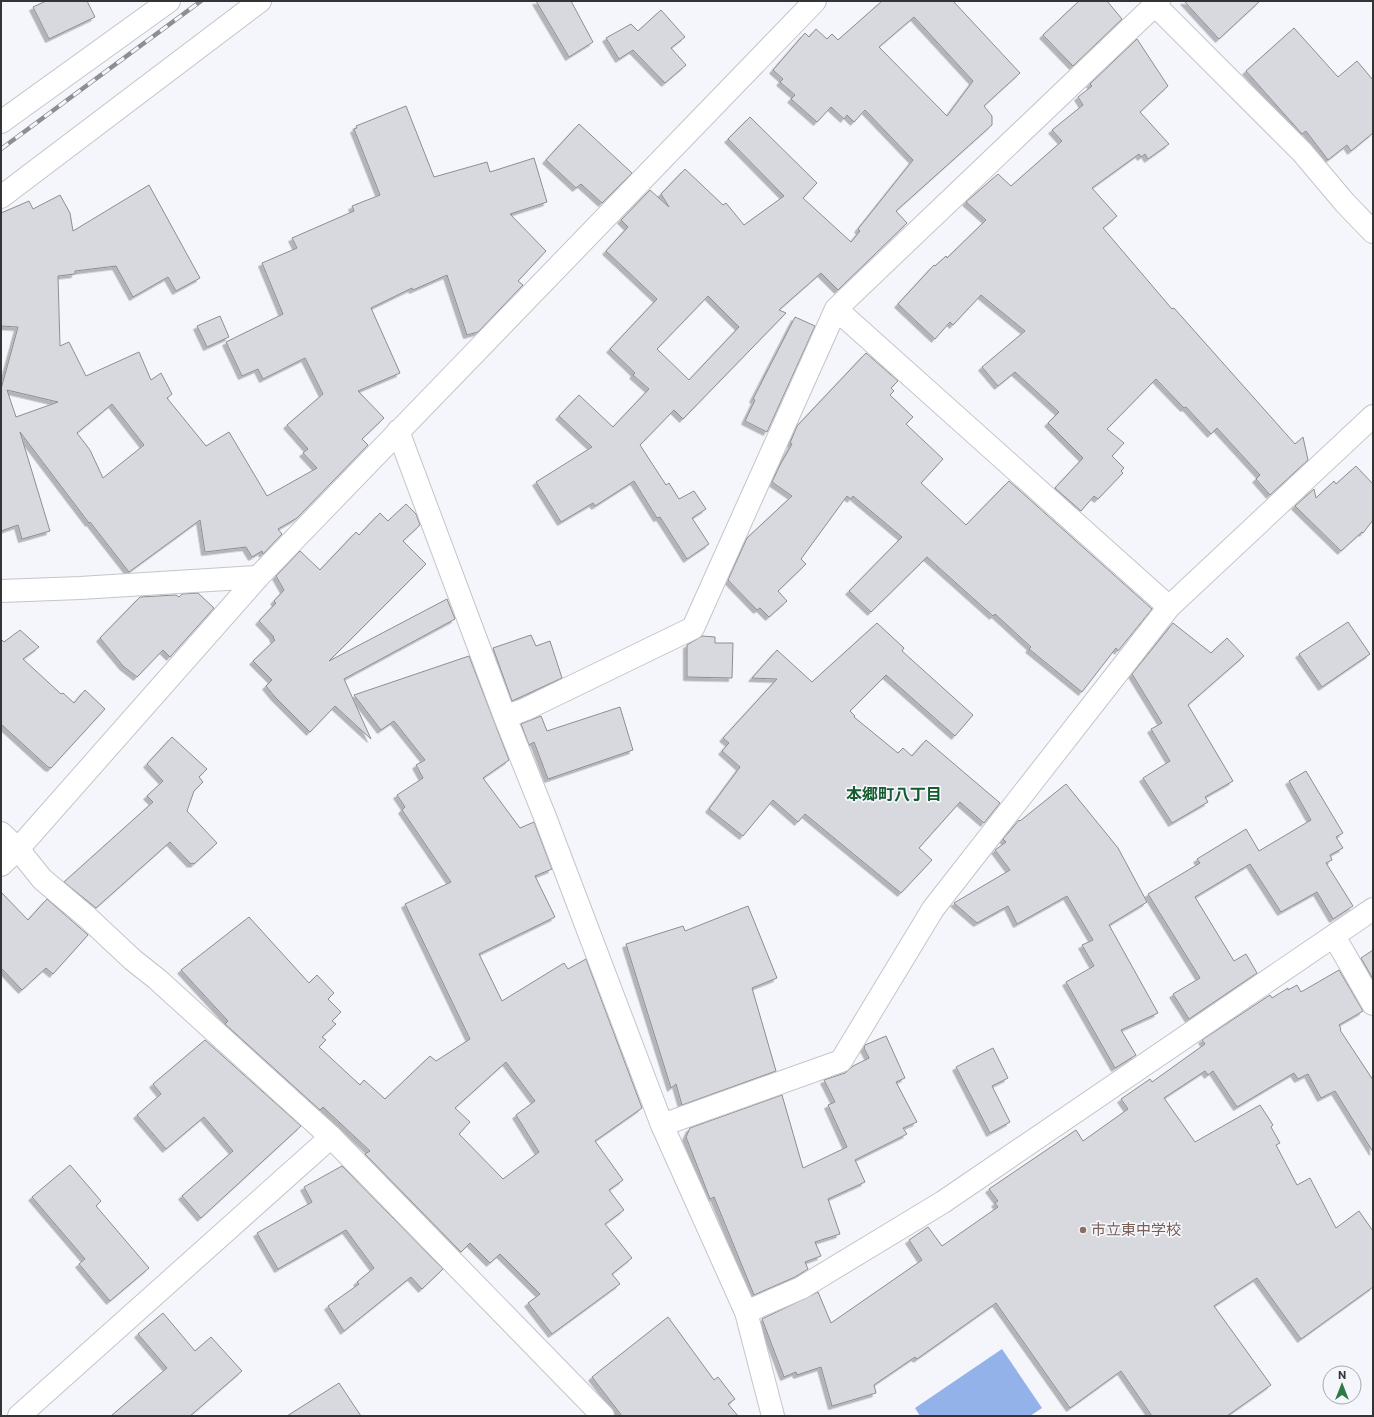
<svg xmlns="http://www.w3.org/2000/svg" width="1374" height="1417" font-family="Commissioner,'Noto Sans JP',sans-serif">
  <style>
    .water { fill: #92b2e9 }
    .building { fill: #d8d9de; stroke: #8d8e92; fill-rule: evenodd; filter: url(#shadow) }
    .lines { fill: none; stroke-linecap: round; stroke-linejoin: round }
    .street-casing { stroke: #c4c5ca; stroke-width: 24 }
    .secondary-casing { stroke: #c4c5ca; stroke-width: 24 }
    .street { stroke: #fff; stroke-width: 22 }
    .secondary { stroke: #fff; stroke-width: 22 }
    .rail-casing { stroke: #8d8e91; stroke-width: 4.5 }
    .rail { stroke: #f5f6fb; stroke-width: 3; stroke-dasharray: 9; stroke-linecap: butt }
    .education-dot { fill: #8d6e63; stroke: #f5f6fb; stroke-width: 1.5 }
    .labels { text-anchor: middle; stroke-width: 3.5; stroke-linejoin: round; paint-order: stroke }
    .education-label { font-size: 15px; fill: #785e54; stroke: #f5f6fb; text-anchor: start }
    .neighbourhood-label { font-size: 16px; font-weight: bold; fill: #145b2e; stroke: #f5f6fb }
  </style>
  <defs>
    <filter id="shadow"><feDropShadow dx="-3.5" dy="3.5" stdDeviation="0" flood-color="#0004"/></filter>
  </defs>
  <rect width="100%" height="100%" fill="#f5f6fb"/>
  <path class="water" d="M1002,1349l40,59 -12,8h-110l-5,-8z"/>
  <path class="building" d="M46,1h41l8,16 -46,22 -16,-32z
    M536,1h35l22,41 -24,15z
    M882,1h71l67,72 -36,33 8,10v9l-96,86 11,12 -69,67 -17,-17 -42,37 7,3 -103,106 -9,-9 -34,35 26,40 3,-2 10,16 15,-8 12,18 -14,9 17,26 -22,15 -27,-42 -3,1 -23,-37 -39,25 -2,-3 -32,19 -25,-40 56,-35 -33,-31 20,-21 34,32 36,-38 -16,-14 2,-2 -25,-24 47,-50 -51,-48 22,-24 -7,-7 29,-30 19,17 -8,-13 24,-25 38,36 3,-2 18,22 40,-29 -56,-57 22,-22 67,66 -14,15 48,44 9,-11 -2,-2 55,-69 -48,-50 -11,12 -7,-7 -3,4 -13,-12 -14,15 -26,-23 4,-4 -15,-13 3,-3 -10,-9 32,-37 4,4 7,-8 11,10 5,-5 6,6zM914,17l59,64 -26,35 -68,-69zM708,296l31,31 -50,53 -32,-31z
    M1079,1h28l15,18 -49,47 -30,-31z
    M1184,1h76l-41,38z
    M661,10l24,27 -14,11 15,17 -21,18 -32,-33 -14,9 -13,-21 25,-14 7,7z
    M1294,28l44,49 19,-16 16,19v53l-22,18 -4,-6 -19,15 -22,-29 -4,3 -56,-63z
    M1137,39l31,47 -28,26 29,32 -21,15 -3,-5 -4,3 -2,-3 -47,34 25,28 -14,12 69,81 2,-1 121,136 8,-7 5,23 -38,35 -14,-16 4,-4 -43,-47 -6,6 -25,-27 -2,1 -28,-29 -49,50 17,14 -12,13 12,12 -3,3 2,2 -25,26 -4,-3 -13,15 -26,-23 28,-30 -35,-35 11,-11 -44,-40 -17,14 -16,-19 43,-36 -44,-36 -28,30 -3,-3 -15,17 -37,-35 36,-39 1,1 11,-10 1,2 39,-38 -20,-18 32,-28 13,12 51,-45 -10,-11 31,-25 -5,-8 14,-11 -2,-2z
    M406,106l28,71 53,-15 3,10 44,-14 13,44 -37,12 36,37 -28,30 5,4 -45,47 -11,3 -20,-60 -34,15 -1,-2 -41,20 29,65 -42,18 26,27 -22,21 6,6 -71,73 -19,11 4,5 -19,20 -1,-3 -10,6 -6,-10 -41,5 -5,-32 -71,52 -39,-50 -1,1 -69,-91 30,99 -28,8 -4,-14 -17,6v-142l17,-62 -17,-1v-113l28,-12 4,8 27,-14 10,18 3,18 76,-46 51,93 -24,13 -8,-14 -35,20 -17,-31 -41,5v3l-17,2 2,70 9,-4 17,34 53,-24 12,28 10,-7 11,21 -5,4 39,48 23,-14 38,64 50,-28 -14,-15 5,-4 -21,-24 36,-31 -18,-36 -42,21 -5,-10 -16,7 -16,-34 57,-28 -21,-51 35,-15 -5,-10 62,-27 -2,-5 28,-11 -26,-66 3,-1 -1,-2zM7,390l51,12 -42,15zM112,404l32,41 -41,33 -13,-28 -13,-17z
    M579,124l53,49 -30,30 -21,-19 -5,4 -30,-28z
    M220,316l9,21 -22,10 -10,-21z
    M795,317l20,9 -48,106 -22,-11 10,-21 -2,-1z
    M866,353l32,28 -7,7 3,3 -4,4 23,22 -7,7 37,35 -22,24 45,42 43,-44 143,128 -34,42 -2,-3 -34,44 -53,-43 2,-2 -36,-33 -2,2 -66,-59 -56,55 -22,-21 53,-54 -49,-41 -2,3 -4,-3 -46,63 5,5 -28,27 9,10 -18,16 -9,-9 -3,2 -29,-30 19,-42 45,-42 -20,-14 8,-17 12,-21 -2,-1 7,-17z
    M1356,466l17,18v36l-10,13 -1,-1 -21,19 -46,-45 19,-17 2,9 18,-17 2,3z
    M406,504l10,10 4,11 -17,16 23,23 -97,97 118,-62 8,20 -111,60 27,60 -36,-33 -25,26 -35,-35 -9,-11 6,-6 -19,-19 22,-21 -2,-2 1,-1 -15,-16 17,-18 -2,-2 10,-11 -8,-14 24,-25 20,19 36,-38 3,3 21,-22 8,8z
    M198,593l16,15 -44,49 -7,-7 -26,27 -14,-11 -23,-28 40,-41 36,-2 3,2 3,-3z
    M1348,622l22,32 -48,33 -23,-33z
    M877,623l27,25 -2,3 71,64 -18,21 -69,-61 -36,36 5,5 -1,1 44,36 5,-5 9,8 14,-16 74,63 -16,20 -24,-21 -41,46 13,12 -31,33 -96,-79 -7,8 -25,-22 -30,36 -34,-27 31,-42 -18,-16 7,-8 -6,-5 54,-59 -25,-1 25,-28 35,32z
    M1173,623l38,30 16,-15 17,18 -56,49 45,76 -28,16 3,5 -36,21 -29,-45 27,-17 -19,-32 11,-6 -30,-49z
    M20,630l19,17 -16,12 38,35 2,-1 11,10 11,-13 20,19 -54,59 -3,-1 -47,-43v-85l3,3z
    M531,635l5,11 14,-5 12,37 -50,23 -19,-53z
    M702,636l13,1v6h18l-1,35 -45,-1v-32z
    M469,656l40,104 -26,18 37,50 14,-6 18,47 -17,7 20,41 -76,37 23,47 62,-38 4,6 18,-10 56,149 -47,33 28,39 -14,10 15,20 -19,14 27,34 -20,16 8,10 -68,50 -24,-31 12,-9 -40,-40 -10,9 -20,-20 -9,9 -96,-98 5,-3 -47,-44 -3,3 -95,-86 3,-3 -47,-51 68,-53 60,66 8,-8 17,18 -6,6 13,13 -9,9 4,3 -14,13 4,3 -7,7 41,38 4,-5 21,19 45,-43 6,5 34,-22 -65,-135 46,-22 -49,-72 3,-3 -8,-12 26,-17 -7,-13 9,-5 -31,-39 -13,9 -27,-35zM506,1062l29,39 -19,14 23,37 -36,27 -44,-45 11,-12 -15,-14z
    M620,707l13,43 -85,29 -14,-37 -5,3 -8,-21 20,-8 6,15z
    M172,737l35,32 -8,8 4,5 -9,9 -7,20 30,32 -23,21 -1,-1 -2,1 -21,-22 -74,66 -32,-26 89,-80 -6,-6 16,-15 -16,-17z
    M1306,771l37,62 -7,4 7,11 -13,7 2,5 -6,3 27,43 -20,13 -16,-27 -36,20 -31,-48 -55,33 39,64 12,-7 11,19 -68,46 -16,-25 27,-16 -52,-84 52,-31 -3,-4 49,-30 13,22 52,-31 -22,-39z
    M1066,784l52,64 29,54 -38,23 49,88 -37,17 15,25 -21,13 -49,-86 28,-16 -12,-21 11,-5 -26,-44 -50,28 -9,-18 -31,17 -23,-20 56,-33 -15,-20 11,-8 -3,-3 16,-19 1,1z
    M1,892l27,28 19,-21 41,36 -35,39 -7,-6 -24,22 -21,-22z
    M748,906l29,72 -25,10 24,83 -94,34 -6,-21 -5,4 -45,-144 57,-18 2,5z
    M1373,950v29l-12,-21z
    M1339,970l24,41 -24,14 2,4 -1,1 33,50v72l-38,-61 -14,7 -13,-24 -10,5 -4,-6 -57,34 -24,-36 -5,4 -3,-4 -41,27 31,44 65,-37 13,20 -2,2 9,16 -4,2 21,40 13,-7 26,50 23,-17 14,20v56l-72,52 -44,-61 -43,28 57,79 -44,31h-75l-31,-45 -51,37 -74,-105 -79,56 -2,-2 -41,28 2,8 -44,13 -11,-39 -24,8 -1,-3 -12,5 -22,-58 56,-27 13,31 91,-63 -13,-20 19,-13 14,19 56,-39 -3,-4 3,-2 -9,-12 87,-59 7,11 45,-32 -7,-10 29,-20 2,3 53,-38 -3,-4 68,-45 2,3 16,-10v2l9,-5 4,7z
    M886,1036l19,42 -9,4 21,40 -14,6 4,6 -52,26 10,22 -37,17 12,35 -25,8 6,14 -16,6 3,7 -13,8 -41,18 -40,-98 -4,2 -24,-62 4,-9 92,-33 21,73 44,-21 -19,-42 7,-3 -11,-22 21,-7 8,-7 16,-8 -5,-10 1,-3z
    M205,1040l96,86 -100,92 -19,-22 51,-45 -29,-34 -38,32 -29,-34 24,-21 -8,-10z
    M993,1048l15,30 -16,8 18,36 -20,11 -34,-66z
    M70,1165l31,36 -5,5 53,62 -39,33 -31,-37 6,-5 -53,-62z
    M342,1166l101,103 -21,20 -11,-12 -67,54 -16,-25 31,-22 -2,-2 17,-14 -28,-38 -68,39 -21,-36 55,-31 -8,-15z
    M163,1313l32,38 16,-14 31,34 -52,45h-79l56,-48 -29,-34z
    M668,1317l46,63 4,-3 17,22 -7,5 10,12h-116l-30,-39z
    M339,1383l22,33h-74z"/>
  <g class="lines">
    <defs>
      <path id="street" d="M1155,5l147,147 43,51 28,29
        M1,122l168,-121
        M1,197l259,-196
        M836,309l333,298 204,-191
        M398,431l107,286 40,100 117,308 84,187 27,104
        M1,591l79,-3 178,-11
        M505,717l21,-8 167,-81 143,-319 323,-308
        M1,833l17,16
        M1334,936l39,68
        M662,1125l179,-64 92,-152 236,-302
        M746,1312l55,-24 142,-86 430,-293
        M19,1416l312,-279"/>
      <path id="secondary" d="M18,849l24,30 45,38 46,43 24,19 174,158 272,279
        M1,865l17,-16 240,-272 557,-576"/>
    </defs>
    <use href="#street" class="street-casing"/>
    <use href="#secondary" class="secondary-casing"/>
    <use href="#street" class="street"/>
    <use href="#secondary" class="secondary"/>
    <defs>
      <path id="rail" d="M1,149l200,-148"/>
    </defs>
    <use href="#rail" class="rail-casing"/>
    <use href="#rail" class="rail"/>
  </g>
  <circle class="education-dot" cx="1083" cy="1230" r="4"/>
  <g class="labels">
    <g class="education-label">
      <text x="1091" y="1235">市立東中学校</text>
    </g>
    <g class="neighbourhood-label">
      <text x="894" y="800">本郷町八丁目</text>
    </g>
  </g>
  <rect width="1374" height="1417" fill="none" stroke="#333435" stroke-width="4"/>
  <g transform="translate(1342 1385)"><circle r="19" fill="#f5f6fb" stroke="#a7a8ac"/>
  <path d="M0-3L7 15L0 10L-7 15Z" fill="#2e7846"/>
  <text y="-6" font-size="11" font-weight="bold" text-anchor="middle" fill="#333435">N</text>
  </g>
</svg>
